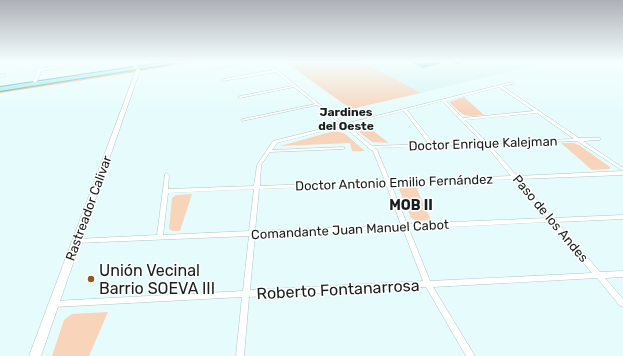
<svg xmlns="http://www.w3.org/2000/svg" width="623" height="356" font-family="Rubik,sans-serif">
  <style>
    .built { fill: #d3f3f2 }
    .green { fill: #f8d4bb }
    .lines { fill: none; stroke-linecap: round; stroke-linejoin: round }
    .canal { fill: #f7aa70; fill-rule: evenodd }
    .street-casing { stroke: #b0c5c4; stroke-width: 1 }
    .secondary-casing { stroke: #b0c5c4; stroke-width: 1 }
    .primary-casing { stroke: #3b9a9a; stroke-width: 2 }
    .street { fill: #fff; fill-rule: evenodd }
    .secondary { fill: #fff; fill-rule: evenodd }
    .primary { fill: #95ebea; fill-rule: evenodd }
    .wall { fill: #41bab9 }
    .shaded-wall { fill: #359796 }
    .building { fill: #4cd8d7; stroke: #359796 }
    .poi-dot { fill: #96561f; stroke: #fff; stroke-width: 1.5 }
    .labels { text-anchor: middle; stroke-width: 3; stroke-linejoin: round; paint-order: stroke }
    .far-neighbourhood-label { font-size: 12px; font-weight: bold; fill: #171f1e; stroke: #fff }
    .street-label { font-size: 13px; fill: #171f1e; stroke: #fff }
    .neighbourhood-label { font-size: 14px; font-weight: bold; fill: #171f1e; stroke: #fff }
    .near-poi-label { font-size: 16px; fill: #171f1e; stroke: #fff; text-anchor: start }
    .near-street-label { font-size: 16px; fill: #171f1e; stroke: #fff }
  </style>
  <rect width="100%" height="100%" fill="#e6fcfc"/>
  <path class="built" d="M363,62h185l-127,31z"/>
  <path class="green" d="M285,62h78l58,31 -70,16z
    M464,97l20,18c-21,2 -19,2 -35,-13z
    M363,123l26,20 -17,-1 -18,-14 1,-2z
    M334,131l10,2 21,18h-13l-2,-8 -70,3z
    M561,143h12l6,2 31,22v2l-18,1z
    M415,185l16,35 -15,1 -5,-3 -12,-29 3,-3z
    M192,194l-12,37h-7l-4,-2 3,-31 4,-3z
    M108,312l-19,44h-37l12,-36 8,-6z"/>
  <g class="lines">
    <path class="canal" d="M187,62h8l-54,9 -2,-1 2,-1z
      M135,70h1v2l-136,21v-2z"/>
    <defs>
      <path id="street" d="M21,62h5l-26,6v-2z
        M33,62h2l4,7 48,-7h7l-1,1 -53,8 1,1 -5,12 -2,1 -2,-1 5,-12z
        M249,62h6l-38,7 -1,-1z
        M264,62h3l77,62 168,-42h1v2l-11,2 77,52h21v2h-2l-15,1 40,27v3l-46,-30 -88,3 28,32 106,-5v4l-104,4 34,39 70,-3v4l-66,3 43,50 23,-1v6l-18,1 18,21v8l-3,-1 -23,-28 -164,9 42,69h-9l-40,-69 -177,10 -5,59h-8l6,-59 -188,10 -3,-1 -1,-2 1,-2 3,-1 189,-10 6,-55 -173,7h-2l-1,-2 1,-2h2l81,-4 8,-61 2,-1 2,2 -1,14 86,-3 3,-21 16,-24 68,-17 -24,-19 -75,16 -1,-1 2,-1 72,-15 -21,-17 -54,11 -2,-1 2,-1 52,-10 -16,-14 -53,9 -2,-1 2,-1 51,-9zM499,87l35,24 -71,7 -17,-17zM442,101l40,41 -49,1 -26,-33zM404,111l25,33 -57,2 -25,-21zM537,113l37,26 -87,3 -22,-22zM343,126l25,21v1l5,3 12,30 -125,5 1,-21 9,-13 73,-3 2,-1 -2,-1 -71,3 5,-7zM485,144l26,32 -121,5 -13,-31 -2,-2zM514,179l33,39 -140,6 -16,-40zM386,184l15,41 -146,6 4,-42zM254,189l-5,42 -86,4 5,-42zM550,222l42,51 -162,8 -21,-52zM403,229l20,52 -173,9 5,-55z
        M4,74l2,1 -1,1 -5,1v-2z"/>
      <path id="secondary" d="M130,62h4l6,8 -99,286h-12l107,-286z"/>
      <path id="primary" d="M167,62h11l-2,1 -176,28v-4z"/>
    </defs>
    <use href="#street" class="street-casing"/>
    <use href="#secondary" class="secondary-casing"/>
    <use href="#primary" class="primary-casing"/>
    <use href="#street" class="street"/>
    <use href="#secondary" class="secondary"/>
    <use href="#primary" class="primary"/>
  </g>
  <path class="wall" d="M410,62h31v1l-19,5z
    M450,62h15l-8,2z"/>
  <path class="shaded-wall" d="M434,62h7v1l-19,5 1,-3z
    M457,62h8l-8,2z"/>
  <path class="building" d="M417,62h17l-11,3z"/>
  <linearGradient id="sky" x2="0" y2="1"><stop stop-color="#aeb0b8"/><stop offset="0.55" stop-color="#f4fefe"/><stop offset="1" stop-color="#f4fefe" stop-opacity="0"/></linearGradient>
  <rect width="623" height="112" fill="url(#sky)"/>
  <circle class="poi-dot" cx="91" cy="279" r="4"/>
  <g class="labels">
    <g class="far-neighbourhood-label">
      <text x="346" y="116">Jardines<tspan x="346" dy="14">del Oeste</tspan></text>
    </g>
    <g class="street-label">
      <text transform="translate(483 143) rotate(-2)" y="5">Doctor Enrique Kalejman</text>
      <text transform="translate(394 182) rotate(-2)" y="5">Doctor Antonio Emilio Fernández</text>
      <text transform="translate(88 208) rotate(-70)" y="5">Rastreador Calivar</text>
      <text transform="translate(551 218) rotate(50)" y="5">Paso de los Andes</text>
      <text transform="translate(350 229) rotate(-3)" y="5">Comandante Juan Manuel Cabot</text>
    </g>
    <g class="neighbourhood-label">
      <text x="411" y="210">MOB II</text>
    </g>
    <g class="near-poi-label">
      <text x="99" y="276">Unión Vecinal<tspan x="99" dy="18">Barrio SOEVA III</tspan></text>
    </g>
    <g class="near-street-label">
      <text transform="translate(338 289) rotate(-3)" y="6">Roberto Fontanarrosa</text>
    </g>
  </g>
</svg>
